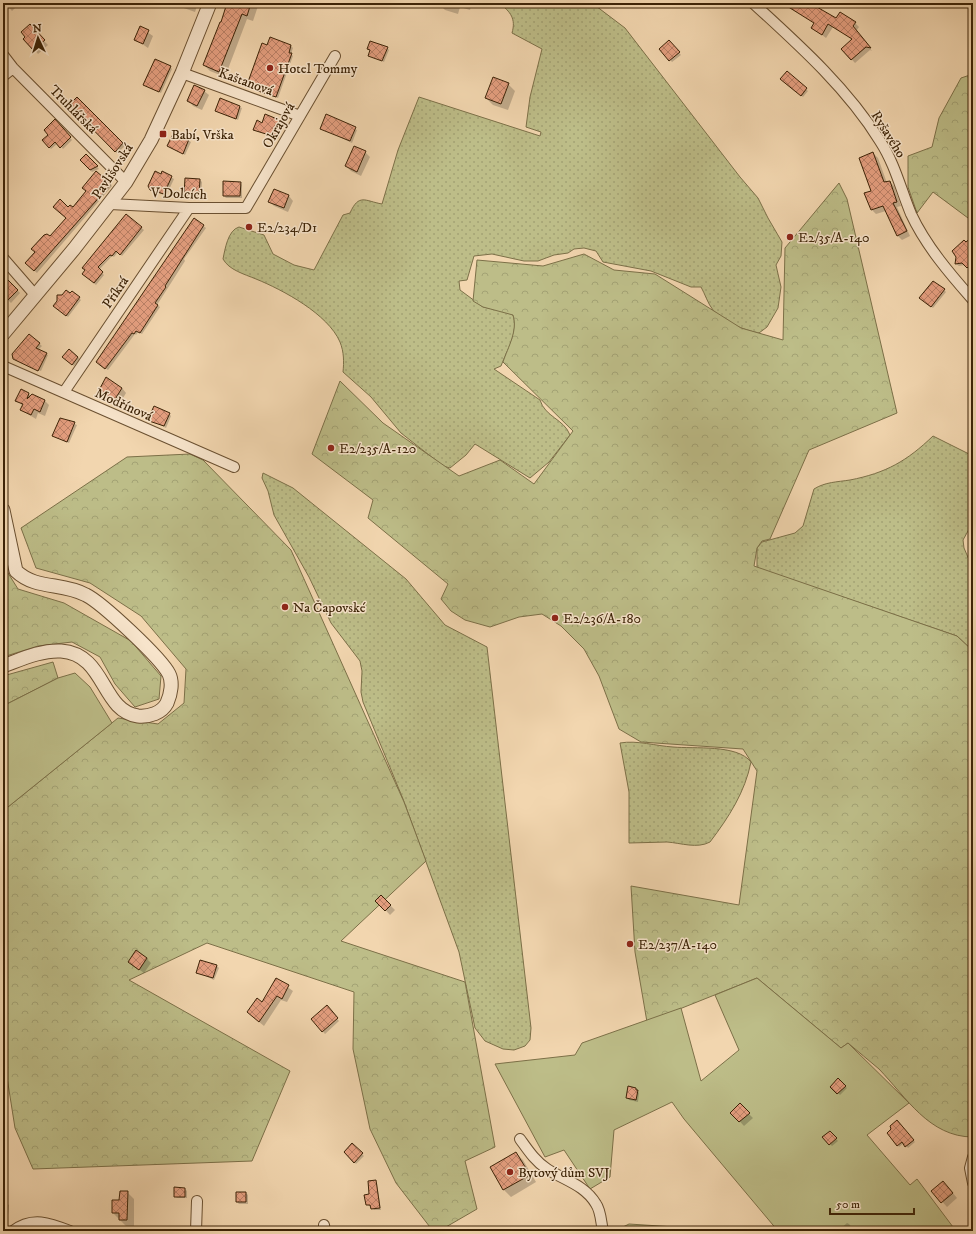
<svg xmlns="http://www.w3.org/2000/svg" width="976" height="1234" font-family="'IM FELL DW Pica',serif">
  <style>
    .grass { fill: url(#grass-dots); stroke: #7c7048 }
    .forest { fill: url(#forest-crowns); stroke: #7c7048 }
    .green { fill: #bdbd88; stroke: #7c7048 }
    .shadow { fill: #0003 }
    .building { fill: url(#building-cross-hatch); stroke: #3c2307 }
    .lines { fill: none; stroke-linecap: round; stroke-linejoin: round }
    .minor-casing { stroke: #6a5031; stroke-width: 12 }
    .tertiary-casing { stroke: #6a5031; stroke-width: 15 }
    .minor { stroke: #f7e4cb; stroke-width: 10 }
    .tertiary { stroke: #f7e4cb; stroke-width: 13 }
    .poi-dot { fill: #8f2418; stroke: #f7e4cb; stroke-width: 1.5 }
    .labels { text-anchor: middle; stroke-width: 3; stroke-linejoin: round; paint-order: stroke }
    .poi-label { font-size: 14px; fill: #3c2307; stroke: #f7e4cb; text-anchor: start }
    .street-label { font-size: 14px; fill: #3c2307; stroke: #f7e4cb }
  </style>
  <defs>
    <pattern id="grass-dots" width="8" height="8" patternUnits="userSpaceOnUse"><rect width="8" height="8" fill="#bdbd88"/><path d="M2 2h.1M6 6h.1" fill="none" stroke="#a3a274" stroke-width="1.8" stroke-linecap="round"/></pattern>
    <pattern id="forest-crowns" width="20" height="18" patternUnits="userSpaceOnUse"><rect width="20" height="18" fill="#bdbd88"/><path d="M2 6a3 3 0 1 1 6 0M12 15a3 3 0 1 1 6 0" fill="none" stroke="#a3a274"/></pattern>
    <pattern id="building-cross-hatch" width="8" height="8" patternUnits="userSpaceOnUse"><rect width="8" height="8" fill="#e59f80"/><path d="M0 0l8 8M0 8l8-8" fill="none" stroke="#bb8167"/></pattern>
  </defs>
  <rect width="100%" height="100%" fill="#f2d6af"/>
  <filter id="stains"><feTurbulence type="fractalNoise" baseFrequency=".005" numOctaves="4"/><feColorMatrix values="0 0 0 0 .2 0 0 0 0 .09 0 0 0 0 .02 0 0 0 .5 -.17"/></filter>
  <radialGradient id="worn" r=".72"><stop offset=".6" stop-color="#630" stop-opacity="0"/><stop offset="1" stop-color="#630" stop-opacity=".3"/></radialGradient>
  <path class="grass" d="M499,3h93l33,25 115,149 18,21 10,20 14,24 -1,14 -5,9 5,22 -3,21 -11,19 -8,6c-16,-3 -35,-11 -46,-23 -5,-6 -8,-16 -12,-23h-10l-40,-16 -48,-9 -7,-11 -12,-3 -10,1 -6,4 -14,2 -16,6h-14l-32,-7 -18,2 -7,24 -8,1 1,9 23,17 20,4 10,4c6,17 -6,35 -12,51l-7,3 46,31c5,17 24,19 30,35l-21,27 -19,16 -55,-34 -9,11 -16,13 -7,-2 -42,-33 -30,-36 -28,-25c1,-10 1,-20 -3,-30 -12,-28 -57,-52 -84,-63 -12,-5 -27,-9 -33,-20 2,-10 5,-29 16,-32l25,8 9,19 21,11 20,5 29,-55 7,-2c9,-20 15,-12 32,-9l16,-54 21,-53 121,39 1,-4 -15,-5 4,-30 12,-48 -30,-16c4,-14 -1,-21 -13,-30z
    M933,436l40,20v66l-10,18 1,8 9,21v82l-16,-15 -200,-68v-20l5,-6 33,-9 8,-7 11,-37c11,-7 23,-7 36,-9 36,-7 57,-19 83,-44z
    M263,473l30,15 113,91 39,46 42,22 44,381 -1,12 -5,6 -11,4 -11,-1 -18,-8 -10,-13 -16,-76 -56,-153 -40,-97 -2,-10 1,-21 -2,-10 -29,-38 -22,-46 -35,-62 -6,-24 -6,-13z
    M620,743c17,-3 36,3 53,4 21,2 64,-3 78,15 -6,30 -22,55 -41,80 -13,7 -29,1 -43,0 -13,0 -25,1 -38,1v-51z"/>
  <path class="forest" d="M973,74v133l-5,11 -35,-26 -16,21 -9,-26v-31l24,-9 7,-29 22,-40z
    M839,183l8,16 50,214 -88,37 -39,89 -8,2 -5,7 -3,18 203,70 16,15v486c-44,0 -67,-40 -94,-68 -10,-9 -21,-17 -31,-26l-7,5 -84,-70 -110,44 -12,-70 -4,-66 108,19 18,-134 -14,-22 -102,-7 -22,-13 -20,-53 -15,-27 -23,-23 -19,-12 -23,3 -29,10 -25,-7 -14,-9 -10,-12 7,-15 -80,-66 5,-18 -61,-46 28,-73 43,42 76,53 41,-16 34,24 39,-53 -70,-69c5,-15 15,-31 10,-47l-30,-8 -10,-6 4,-41 66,6 41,-12 30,16 41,4 86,54 42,12 2,-92z
    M190,454l13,6 88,90 113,252 22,59 -85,80 124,41 30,165 -30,14 12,48 -38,22h-6l-37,-48 -26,-54 -17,-80 1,-57 -147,-49 -78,37 161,91 -38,90 -219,8 -18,-41 -12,-76v-241l115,-93 40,6 26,-21 2,-34 -45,-53 -51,-33 -54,-15 -15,-40 106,-71z
    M3,565l15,24 46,14 67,38 30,35 -2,23 -24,8 -20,-23 -15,-27 -28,-15 -34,4 -35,11z
    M53,662l5,16 -55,28v-30z"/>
  <path class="green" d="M75,673l15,14 22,36 -109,88v-105l55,-28z
    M757,978l84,70 7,-5 61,60 -42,32 43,50 7,-6 39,52h-178l-94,-112 -12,-17 -58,28 -4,47 -20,12 -26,-39 -19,7 -50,-93 80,-9 7,-12 99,-35 20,73 38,-31 -24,-55z
    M629,1224l61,4 16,3h-91z"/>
  <path class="shadow" d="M3,3h13l2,2 -6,6 -7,-8 -2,2z
    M180,3h18l-3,9 -14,-5z
    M228,3h31l-6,18 -6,-2 -22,58 -15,-6 -6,-6 18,-42z
    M441,3h31l-2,7 -10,-3 -2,7 -13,-4 -5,-5z
    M795,3h16l25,16 19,4 4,4 -3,4 16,20 -2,-1 -15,13 -13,-14 11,-10 -20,-12 -7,11 -13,-10 2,-4 -23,-16z
    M29,26l19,19 -10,9 -4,-5z
    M140,27l13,9 -5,12 -13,-9z
    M669,41l12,14 -9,7 -12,-13z
    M268,46h23l2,2 -2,6 2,2 -15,42 -16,-5 -12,-12z
    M387,48l2,2 -5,12 -15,-7 2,-4 -3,-2z
    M170,67l2,2 -11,24 -15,-7z
    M787,73l21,18 -5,6 -20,-16z
    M508,84l7,7 -7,19 -15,-5 -7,-7z
    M204,91l5,4 -7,15 -9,-4 -4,-5z
    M77,99l48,47 -8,7 -47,-48z
    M221,99l21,9 -4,12 -22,-9z
    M326,116l31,14 -5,13 -31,-15z
    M55,121l17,19 -9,9 -5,-6 -7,6 -8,-9 6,-5z
    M282,122l2,2 -6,15 -24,-9 9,-6z
    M175,133l16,9 -6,13 -17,-9z
    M365,152l5,5 -9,19 -10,-5 -5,-5z
    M873,153l5,5 9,25 3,-1 4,4 7,20 -4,1 13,29 -8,4 -5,-5 -11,-24 -10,3 -5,-5z
    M86,155l13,14 -7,3 -11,-12z
    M162,172l12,7 -8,17 -15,-7z
    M200,180l2,2 -1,15 -14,-1 -2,-2z
    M240,183l2,2v13h-16l-2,-2z
    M110,184l2,2 -75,87 -11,-10 41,-45 1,-10 5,1z
    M274,190l15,6 4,5 -5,11 -14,-6 -4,-4z
    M126,215l18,15 -22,26 -4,-4 -4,5 -2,-1 -13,14 5,5 -8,10 -11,-9z
    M195,220l11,8 -22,31 1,2 -28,44 3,2 -18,27 -4,-2 -2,3 -1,-1 -27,36 -9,-6z
    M973,237v30l-4,1 -4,-3 -6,1 -3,-2 1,-7z
    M3,275l17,18 -9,10 -8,-8z
    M944,290l2,2 -13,16 -10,-8z
    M72,293l9,7 -13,17 -13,-11z
    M29,335l13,11 -4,4 10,5 -7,16 -27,-12z
    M69,350l11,9 -6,7 -9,-7z
    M973,384v8l-4,-3z
    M122,388l4,5 -7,12 -20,-14z
    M28,393l3,3 14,5 4,4 -4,11 -7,-3 -2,6 -15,-9 2,-4 -6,-5z
    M169,414l2,2 -5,12 -15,-8z
    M61,419l16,6 -8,18 -16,-7z
    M381,896l14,14 -5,5 -13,-14z
    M146,958l5,5 -7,10 -15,-11z
    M217,966l2,2 -5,12 -17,-8z
    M276,979l17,12 -6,11 -6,-2 -17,26 -11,-9z
    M327,1007l12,14 -14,13 -13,-15z
    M838,1080l9,8 -7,7 -9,-8z
    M636,1089l3,4 -1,9 -9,-2 -2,-2z
    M740,1105l13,13 -9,8 -12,-13z
    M899,1124l16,18 -7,6 -4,-5 -5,4 -1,-2z
    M830,1132l8,9 -6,5 -8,-8z
    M352,1145l12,11 -8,8 -11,-12z
    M516,1153l7,7 13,22 -25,15 -7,-7 -13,-23z
    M3,1181l4,2 -3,19 5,3 -1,10h-5z
    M375,1181l2,2 4,27h-7l-2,-3 -5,-2z
    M948,1187l9,11 -10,9 -14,-16z
    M185,1189l2,2v7h-10l-2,-2z
    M127,1192l7,7v28h-7l-14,-14z
    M246,1193l2,2v9h-9l-2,-2z
    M847,1223l2,1 6,7h-13l-2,-2z
    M471,1227l4,4h-11z
    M166,1228l17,1 2,2h-19z
    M926,1228l3,3h-6z"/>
  <path class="building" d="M227,3h24l-4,13 -5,-2 -23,58 -16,-7 17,-43h1z
    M782,3h28l26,15 4,-6 16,10 -3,4 18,22 -5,-1 -15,13 -10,-11 11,-10 -24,-15 -6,11 -11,-7 3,-5z
    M30,24l15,16 -12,10 -10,-11 2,-2 -4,-5z
    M140,26l9,4 -6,14 -9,-4z
    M270,37l21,8 -2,8h3l-16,44 -18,-6 -10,-9 14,-39 5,2z
    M669,40l11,12 -11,9 -10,-12z
    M370,41l18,6 -6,14 -14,-5 2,-6 -3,-1z
    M155,59l16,7 -12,26 -16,-7z
    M787,71l20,17 -6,8 -21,-17z
    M493,77l16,6 -8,21 -16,-6z
    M194,85l11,5 -8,16 -10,-5z
    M77,97l46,46 -8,9 -46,-47z
    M220,98l20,8 -4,13 -21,-8z
    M265,114l17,7 -6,16 -23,-7 4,-10 5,3z
    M326,114l30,13 -6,14 -30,-12z
    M55,119l16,18 -11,11 -5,-6 -6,6 -7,-8 6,-5 -4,-5z
    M174,132l15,7 -6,15 -16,-8z
    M354,146l12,5 -9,21 -12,-6z
    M873,152l11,30 6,-1 7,21 -4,1 14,28 -10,5 -14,-30 -12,4 -7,-17 7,-2 -12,-33z
    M86,154l12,12 -8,4 -10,-10z
    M96,171l15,13 -77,87 -9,-8 10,-11 -4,-3 13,-14 3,-1 3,2 16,-18 -13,-11 7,-8 8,8 2,-2 3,2 13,-16 -4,-3z
    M155,171l6,3 1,-3 10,5 -8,18 -14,-4 -2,-4z
    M185,178l15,1 -1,16h-15z
    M223,181l18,1 -1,14h-17z
    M274,189l15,6 -5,13 -16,-6z
    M126,214l16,13 -22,28 -4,-4 -4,5 -2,-1 -12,12 5,5 -9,11 -12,-9 3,-4 -3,-2z
    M194,218l10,7 -39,61 1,1 -11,16 3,2 -18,28 -4,-2 -2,3 -2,-1 -27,36 -9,-7z
    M973,236v26l-6,6 -5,-5 -7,1 1,-7 -4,-6 12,-11 2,2z
    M3,275l15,15 -11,11 -4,-4z
    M933,281l12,8 -14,18 -12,-9z
    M66,290l4,3 2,-2 8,6 -14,19 -13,-10 4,-5v-6h5z
    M29,334l11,9 -4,5 11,5 -9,18 -25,-12 -1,-5z
    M69,349l9,8 -6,8 -10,-8z
    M106,377l16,11 -8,13 -16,-9z
    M21,389l8,4 -2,6 5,-5 13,6 -5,12 -6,-3 -3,6 -11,-5 3,-6 -8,-3z
    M154,406l16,7 -6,13 -15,-5 2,-3 -2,-1z
    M60,418l15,4 -8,20 -15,-6z
    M381,895l10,10 -6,6 -10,-10z
    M136,950l11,8 -8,12 -11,-8z
    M200,960l17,5 -4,13 -17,-5z
    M276,978l13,7 -7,14 -5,-3 -18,26 -12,-10 10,-14 5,4z
    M327,1005l11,13 -16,14 -11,-13z
    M838,1078l8,8 -9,8 -7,-7z
    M628,1086l8,2v2h2l-2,10 -10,-2z
    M740,1103l10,10 -11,9 -9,-9z
    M897,1120l17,20 -9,7 -3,-5 -5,4 -10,-13 4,-4 -1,-3z
    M830,1131l7,7 -8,7 -7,-8z
    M352,1143l11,10 -9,10 -10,-11z
    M516,1152l14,23 -27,15 -13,-23z
    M376,1180l4,28 -9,1 -1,-4h-4l-2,-10 5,-1 -1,-13z
    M943,1181l10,12 -12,10 -10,-12z
    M174,1187l11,1v9h-11z
    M120,1191h8l-1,29h-8v-7h-7v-13h7z
    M236,1192h10v10h-10z"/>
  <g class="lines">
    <defs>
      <path id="minor" d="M753,3c46,42 94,85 127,138 15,23 21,49 31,73 15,32 39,60 62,86
        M3,55l10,13 113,114
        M182,73l118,43
        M3,76l10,-8
        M110,204l79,4h57l89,-152
        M3,258l33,38
        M3,366l231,101
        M64,392l125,-184
        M520,1139c8,11 15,22 27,30 17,11 38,16 49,35 5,7 5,19 7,27
        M973,1157l-3,11 3,15
        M324,1225l1,6
        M13,1231c19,-15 37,-8 57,0
        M196,1231l1,-30"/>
      <path id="tertiary" d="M3,334l71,-85 52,-67 25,-42 31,-67 28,-70
        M3,510l13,61c20,19 46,11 70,24 16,8 75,63 83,79 4,8 2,20 -2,29 -5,10 -18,14 -29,13 -37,-5 -32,-62 -77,-65 -20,-1 -39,8 -58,15"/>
    </defs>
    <use href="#minor" class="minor-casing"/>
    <use href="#tertiary" class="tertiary-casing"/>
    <use href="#minor" class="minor"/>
    <use href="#tertiary" class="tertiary"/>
  </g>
  <g class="poi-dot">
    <circle cx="270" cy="68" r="4"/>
    <rect x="159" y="130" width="8" height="8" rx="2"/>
    <circle cx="249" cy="227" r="4"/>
    <circle cx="790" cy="237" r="4"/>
    <circle cx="331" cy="448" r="4"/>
    <circle cx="285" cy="607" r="4"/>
    <circle cx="555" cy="618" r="4"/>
    <circle cx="630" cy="944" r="4"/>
    <circle cx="510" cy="1172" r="4"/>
  </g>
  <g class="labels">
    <g class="poi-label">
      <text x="278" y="73">Hotel Tommy</text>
      <text x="171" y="139">Babí, Vrška</text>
      <text x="257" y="232">E2/234/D1</text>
      <text x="798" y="242">E2/35/A-140</text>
      <text x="339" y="453">E2/235/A-120</text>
      <text x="293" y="612">Na Čapovské</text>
      <text x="563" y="623">E2/236/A-180</text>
      <text x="638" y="949">E2/237/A-140</text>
      <text x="518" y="1177">Bytový dům SVJ</text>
    </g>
    <g class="street-label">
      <text transform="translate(246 81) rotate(20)" y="5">Kaštanová</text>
      <text transform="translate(74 109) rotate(45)" y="5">Truhlářská</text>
      <text transform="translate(278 125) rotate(-60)" y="5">Okrajová</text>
      <text transform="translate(889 134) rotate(58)" y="5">Ryšavého</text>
      <text transform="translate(112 171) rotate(-57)" y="5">Pavlišovská</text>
      <text transform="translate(179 193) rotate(2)" y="5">V Dolcích</text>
      <text transform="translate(115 292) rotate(-56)" y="5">Příkrá</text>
      <text transform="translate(124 404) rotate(24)" y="5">Modřínová</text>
    </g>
  </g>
  <rect width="976" height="1234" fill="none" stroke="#f2d6af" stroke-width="16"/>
  <rect x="4" y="4" width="968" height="1226" fill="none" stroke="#3c2307" stroke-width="2"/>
  <rect x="8" y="8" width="960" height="1218" fill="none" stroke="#3c2307"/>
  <g transform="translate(38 38) rotate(356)" stroke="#f7e4cb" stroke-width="3" paint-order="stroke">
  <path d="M0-3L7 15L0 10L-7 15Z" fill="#3c2307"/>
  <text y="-6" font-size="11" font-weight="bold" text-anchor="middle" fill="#3c2307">N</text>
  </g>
  <path d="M830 1208v6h84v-6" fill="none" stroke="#3c2307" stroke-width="2"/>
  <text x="836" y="1208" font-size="12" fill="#3c2307" stroke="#f7e4cb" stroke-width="3" paint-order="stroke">50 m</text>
  <rect width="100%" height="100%" filter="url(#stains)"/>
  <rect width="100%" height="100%" fill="url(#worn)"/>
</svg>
